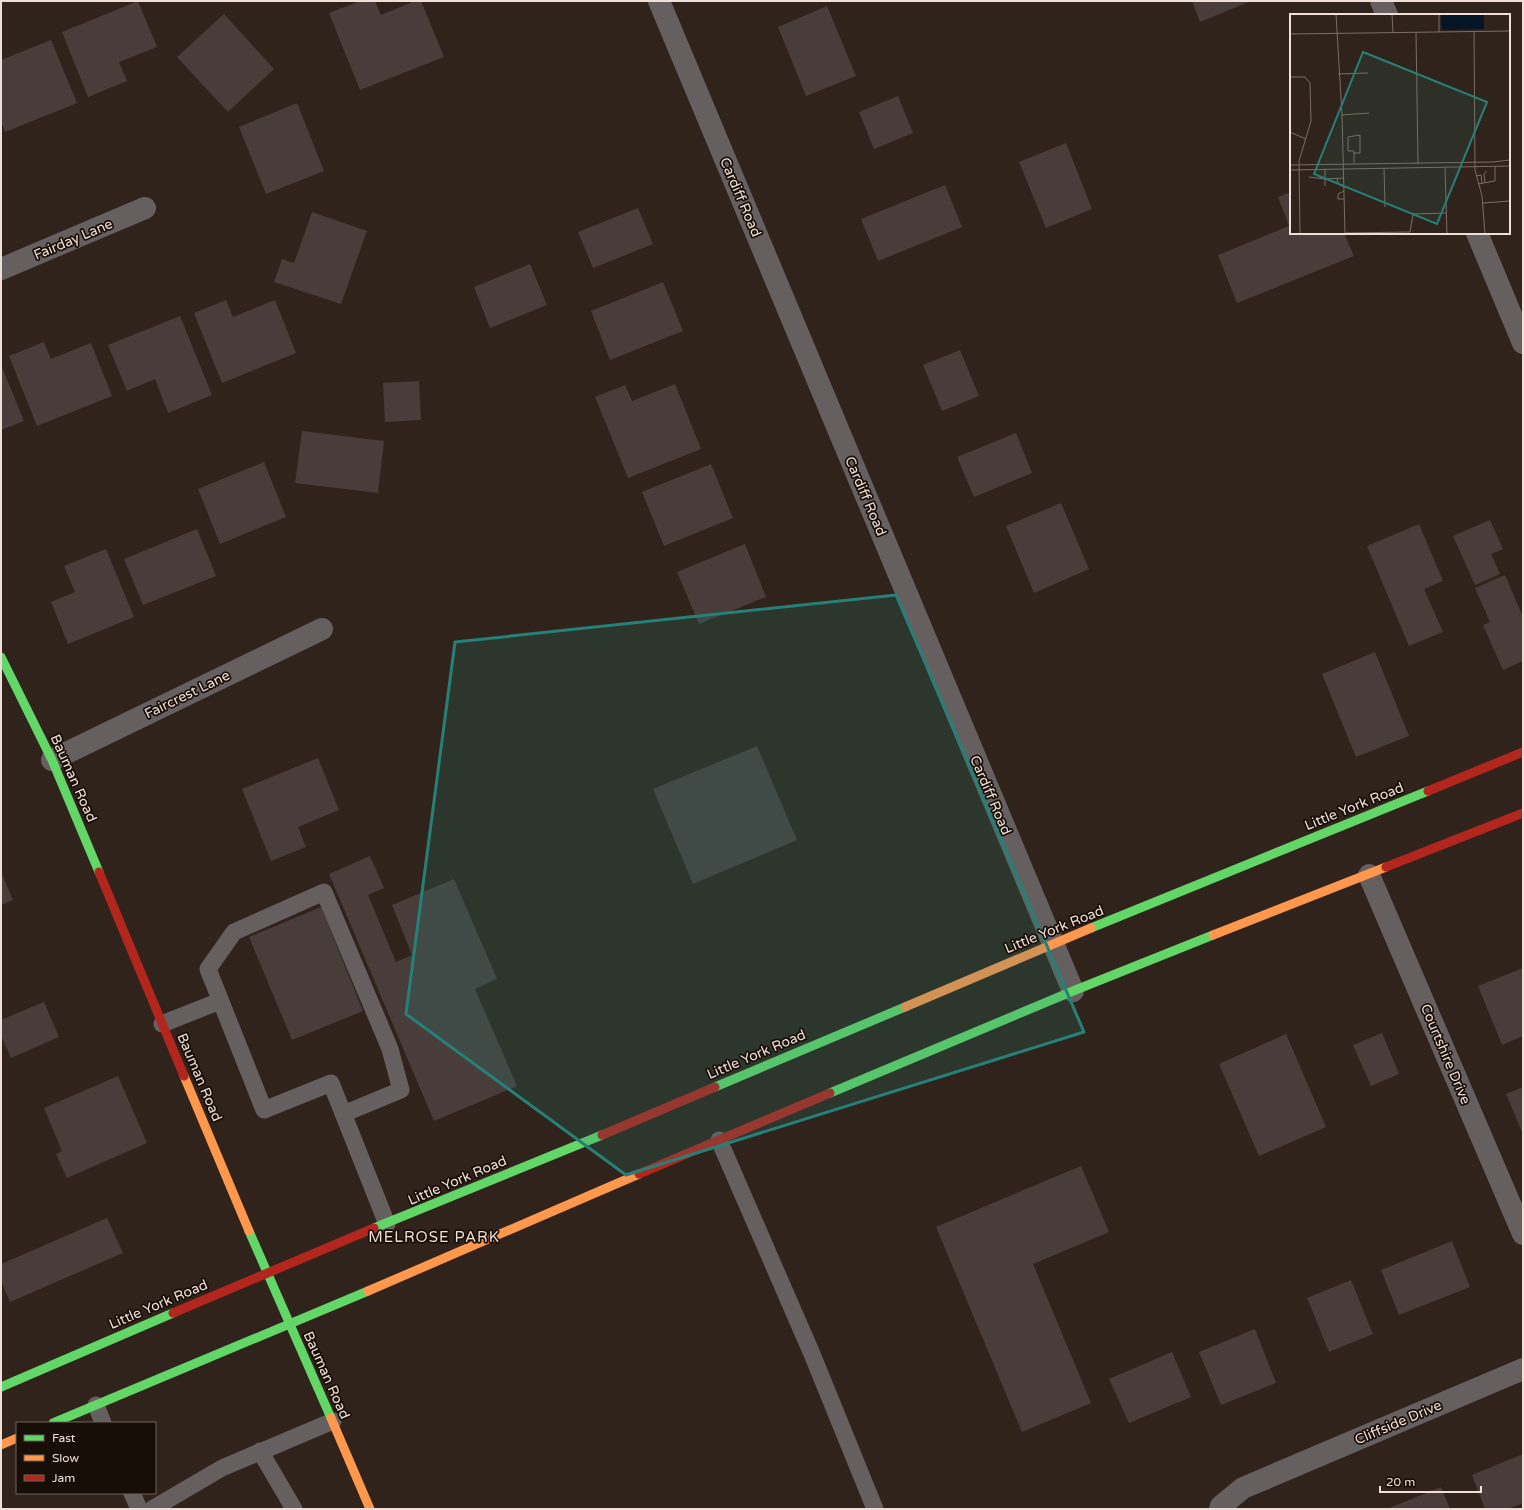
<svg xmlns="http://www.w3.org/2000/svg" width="1524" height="1510" font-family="'Varela Round',sans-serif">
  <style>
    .building { fill: #483d3a }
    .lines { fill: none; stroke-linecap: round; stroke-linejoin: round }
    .lane { stroke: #665f5f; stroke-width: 17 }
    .street { stroke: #665f5f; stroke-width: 22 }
    .fast { stroke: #63d668; stroke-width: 9 }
    .slow { stroke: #ff974d; stroke-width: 9 }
    .jam { stroke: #b3261e; stroke-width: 9 }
    .marked { fill: #258078; fill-opacity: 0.2; stroke: #258078; stroke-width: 3; stroke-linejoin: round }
    .labels { text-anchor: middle; stroke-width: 3.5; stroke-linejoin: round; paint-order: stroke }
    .street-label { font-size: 14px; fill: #efdfd6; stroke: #180e08 }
    .neighbourhood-label { font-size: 15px; letter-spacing: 1px; fill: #efdfd6; stroke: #180e08 }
    .inset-road { fill: none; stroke: #7c6e66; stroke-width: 1 }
    .view { fill: #258078; fill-opacity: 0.15; stroke: #258078; stroke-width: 2 }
    .inset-edge { fill: none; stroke: #efdfd6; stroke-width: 2 }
  </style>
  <rect width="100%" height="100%" fill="#30231b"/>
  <path class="building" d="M138,1l19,46 -38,15 8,19 -39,16 -26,-65z
    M360,1h15l6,14 34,-14h6l23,56 -84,33 -31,-77z
    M1192,1h59l-51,21z
    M827,6l29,70 -50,20 -28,-69z
    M224,14l50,55 -46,43 -51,-55z
    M51,40l26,63 -72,29 -4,-11v-61z
    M898,96l15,37 -39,16 -15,-37z
    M297,103l27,68 -58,23 -27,-67z
    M1066,143l26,66 -46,19 -27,-66z
    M945,185l17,42 -84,34 -17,-42z
    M1291,192v41h53l10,23 -117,47 -19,-48 71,-29 -11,-29z
    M638,208l15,36 -60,24 -15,-36z
    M312,212l55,19 -26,73 -67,-22 8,-23 12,4z
    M530,264l17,41 -57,23 -16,-41z
    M663,282l20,49 -73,29 -19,-49z
    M226,300l7,17 42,-17 21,53 -74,30 -28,-70z
    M180,316l32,79 -44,18 -13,-34 -28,12 -19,-46z
    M44,342l7,17 40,-16 21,53 -75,30 -28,-70z
    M960,350l19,46 -37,15 -19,-46z
    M1,365l23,56 -23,9z
    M419,381l2,39 -36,2 -2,-39z
    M675,384l26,65 -73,29 -33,-81 30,-12 7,16z
    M302,431l82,10 -6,52 -83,-10z
    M1016,433l16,40 -58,24 -17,-40z
    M264,462l22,55 -66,27 -22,-55z
    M711,464l22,54 -69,28 -22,-54z
    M1061,503l28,66 -55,24 -28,-67z
    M1490,520l13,29 -12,5 9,20 -25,11 -22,-49z
    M1419,524l24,57 -19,8 19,43 -34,14 -42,-100z
    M197,529l19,47 -73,29 -19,-46z
    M745,544l21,53 -67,27 -22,-52z
    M106,549l28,68 -66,27 -17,-42 24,-10 -11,-26z
    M1505,575l18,42v44l-20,9 -20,-45 7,-3 -15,-34z
    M1375,652l34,84 -53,21 -34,-83z
    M757,746l40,94 -104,44 -40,-95z
    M318,758l21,52 -41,17 8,20 -35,14 -29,-72z
    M370,856l14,32 -16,7 28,67 16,-7 -20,-50 62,-26 43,100 -22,10 42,97 -83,35 -105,-247z
    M1,872l12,28 -12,5z
    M321,907l42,104 -71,29 -43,-103z
    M1523,968v68l-21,9 -24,-59z
    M44,1002l15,35 -48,21 -10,-22v-16z
    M1382,1033l17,41 -28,12 -18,-41z
    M1286,1034l40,93 -67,29 -40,-92z
    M118,1076l29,67 -80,35 -11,-24 6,-3 -18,-43z
    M1523,1087v44l-1,1 -16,-38z
    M1081,1166l28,66 -76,32 58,139 -69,29 -86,-205z
    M107,1218l16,35 -113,49 -9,-21v-17z
    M1452,1241l18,46 -71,28 -18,-45z
    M1351,1280l22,54 -44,18 -22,-54z
    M1255,1329l21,54 -55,22 -22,-53z
    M1172,1352l19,45 -62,26 -20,-44z
    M1523,1454v49l-15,6h-23l-13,-34z
    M1441,1487l9,22h-63z"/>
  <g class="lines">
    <path class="lane" d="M162,1024l58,-23
      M343,1114l58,-24 -11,-41 -66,-157 -90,40 -26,37 56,141 67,-27 56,141
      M719,1140l93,214 63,155
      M96,1405l7,18
      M260,1451l34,58
      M132,1493l7,16
      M152,1509l70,-41 111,-47"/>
    <path class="street" d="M659,1l414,990
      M1381,1l6,14
      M1477,233l46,110
      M1,269l144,-61
      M52,760l270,-131
      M1369,875l154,359
      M1220,1509l1,-3 22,-18 280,-119"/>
    <path class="fast" d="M1,657l51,103 47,112
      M1091,928l337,-137
      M715,1087l190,-80
      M830,1093l243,-102 140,-56
      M374,1228l228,-93
      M249,1231l82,187
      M1,1387l172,-74
      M53,1423l315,-132"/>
    <path class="slow" d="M1213,935l173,-68
      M905,1007l186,-79
      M184,1076l65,155
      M368,1291l271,-117
      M331,1418l39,91
      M1,1445l16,-7"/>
    <path class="jam" d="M1428,791l95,-39
      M1386,867l137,-54
      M99,872l85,204
      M602,1135l113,-48
      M639,1174l191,-81
      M173,1313l201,-85"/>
  </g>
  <path class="marked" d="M896,595l188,437 -458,143 -220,-161 49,-372z"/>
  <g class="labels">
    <g class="street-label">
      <text transform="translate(741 197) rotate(67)" y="5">Cardiff Road</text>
      <text transform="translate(73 239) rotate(-23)" y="5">Fairday Lane</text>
      <text transform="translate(866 496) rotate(67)" y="5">Cardiff Road</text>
      <text transform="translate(187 694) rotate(-26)" y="5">Faircrest Lane</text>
      <text transform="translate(74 778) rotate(66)" y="5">Bauman Road</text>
      <text transform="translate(991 795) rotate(67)" y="5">Cardiff Road</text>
      <text transform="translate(1354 806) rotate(-22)" y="5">Little York Road</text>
      <text transform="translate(1054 929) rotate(-22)" y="5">Little York Road</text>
      <text transform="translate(756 1054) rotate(-23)" y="5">Little York Road</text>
      <text transform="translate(1446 1054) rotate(67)" y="5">Courtshire Drive</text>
      <text transform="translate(200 1077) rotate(67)" y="5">Bauman Road</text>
      <text transform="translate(457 1180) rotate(-23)" y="5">Little York Road</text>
      <text transform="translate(158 1304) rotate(-23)" y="5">Little York Road</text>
      <text transform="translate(327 1375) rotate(66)" y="5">Bauman Road</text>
      <text transform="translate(1398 1422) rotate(-23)" y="5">Cliffside Drive</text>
    </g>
    <g class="neighbourhood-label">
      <text x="434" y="1242">MELROSE PARK</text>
    </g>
  </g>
  <g transform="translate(1290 14)">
    <rect width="220" height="220" fill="#30231b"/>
    <path d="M151,0h43v15l-42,1z" fill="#041526"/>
    <path class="inset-road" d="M46,0l6,101 3,119M102,0l1,19M149,0v18M184,17l1,139 7,26 3,38M126,18l2,132M0,20l220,-3M48,60l30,-1M0,63h15l5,6 1,38 -12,40 1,73M52,101l27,-2M0,118l16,7M64,139h6v-18l-12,2v14h6v13M0,151l203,-3 17,-2M94,154l1,39M155,154l2,66M35,155v17M0,156l220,-4M186,162l5,-1 1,8M19,163l16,2 19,-1M47,164l1,6 6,3M195,169l-1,-9 3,-3M188,170l17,-3v-14M54,177l-6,3v5h6M193,189l27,-2M120,218l3,-18 33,-1M55,219l65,-1"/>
    <path class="view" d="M73,38l124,50 -50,122 -123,-50z"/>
    <rect width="220" height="220" class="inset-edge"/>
  </g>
  <rect width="1524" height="1510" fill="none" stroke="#efdfd6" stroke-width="4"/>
  <rect x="16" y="1422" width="140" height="72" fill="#180e08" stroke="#6e625a"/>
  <rect x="24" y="1435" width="20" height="6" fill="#63d668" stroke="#6e625a"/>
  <text x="52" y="1442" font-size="12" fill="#efdfd6">Fast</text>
  <rect x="24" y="1455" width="20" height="6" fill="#ff974d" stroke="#6e625a"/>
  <text x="52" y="1462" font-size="12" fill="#efdfd6">Slow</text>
  <rect x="24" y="1475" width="20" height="6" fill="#b3261e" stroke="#6e625a"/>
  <text x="52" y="1482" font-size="12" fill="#efdfd6">Jam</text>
  <path d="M1380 1486v6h101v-6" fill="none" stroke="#efdfd6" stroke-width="2"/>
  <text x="1386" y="1486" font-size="12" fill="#efdfd6" stroke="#180e08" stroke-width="3" paint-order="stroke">20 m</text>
</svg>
